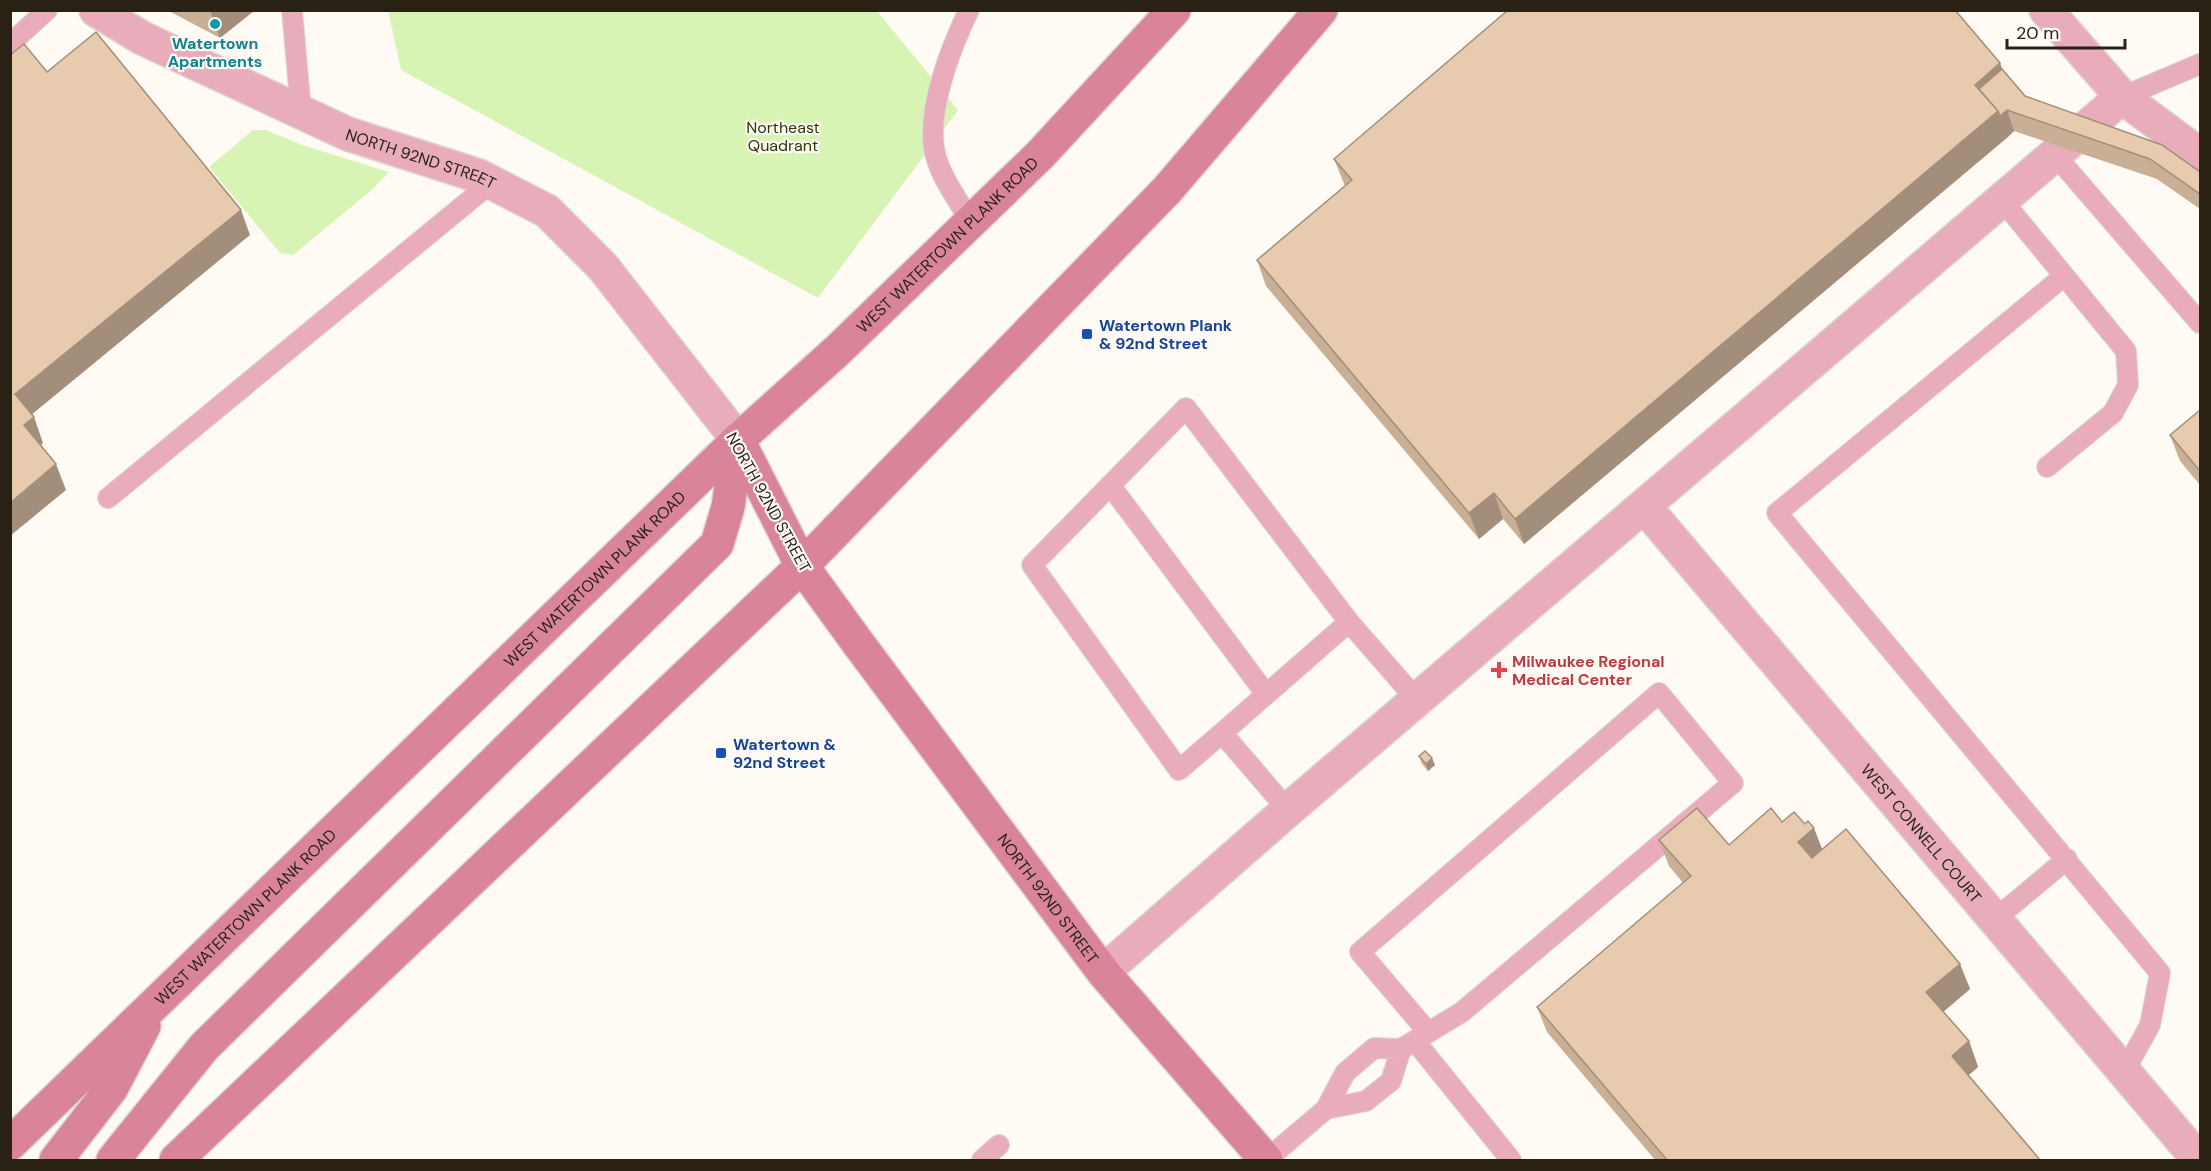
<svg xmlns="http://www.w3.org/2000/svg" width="2211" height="1171" font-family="'DM Sans',sans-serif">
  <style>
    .green { fill: #d7f4b4 }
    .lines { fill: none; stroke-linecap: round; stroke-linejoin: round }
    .lane-casing { stroke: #ddd8d0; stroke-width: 22 }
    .street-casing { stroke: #ddd8d0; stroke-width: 36 }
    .secondary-casing { stroke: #ddd8d0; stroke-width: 36 }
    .lane { stroke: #e8acba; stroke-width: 20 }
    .street { stroke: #e8acba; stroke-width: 33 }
    .secondary { stroke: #da849a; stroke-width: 33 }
    .wall { fill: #c8af96 }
    .shaded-wall { fill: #a28e7a }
    .building { fill: #e8cbaf; stroke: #a28e7a; stroke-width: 1.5 }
    .culture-dot { fill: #0f9aa8; stroke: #fffbf4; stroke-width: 2 }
    .transit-dot { fill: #1a4fb4; stroke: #fffbf4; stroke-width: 2 }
    .health-dot { fill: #e0444e; stroke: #fffbf4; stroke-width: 2 }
    .labels { text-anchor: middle; stroke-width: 4.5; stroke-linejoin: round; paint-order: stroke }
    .culture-label { font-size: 16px; font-weight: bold; fill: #0d838f; stroke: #fffbf4 }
    .park-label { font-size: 16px; fill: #283a05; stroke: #fffbf4 }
    .street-label { font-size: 16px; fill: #282114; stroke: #fffbf4 }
    .transit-label { font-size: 16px; font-weight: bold; fill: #164399; stroke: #fffbf4; text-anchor: start }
    .health-label { font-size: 16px; font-weight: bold; fill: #be3a42; stroke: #fffbf4; text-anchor: start }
  </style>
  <rect width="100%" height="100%" fill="#fffbf4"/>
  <path class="green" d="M388,11h489l81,99 -140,188 -417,-228z
    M253,130h13l36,15 87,27 -16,17 -80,66 -13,-2 -71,-86z"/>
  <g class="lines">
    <defs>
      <path id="lane" d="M292,10l9,102
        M969,10c-18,37 -41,96 -35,138 4,26 24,52 37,74
        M10,44l37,-34
        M2122,97l78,-33
        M2055,155l145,168
        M2002,200l124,151 2,34 -15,28 -66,54
        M2064,276l-287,237 383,460 -10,52 -26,47
        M1110,485l156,209
        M108,498l384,-316
        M1222,733l127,-111
        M1288,810l-66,-77 -43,37 -147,-205 154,-157 163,214 68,78
        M1995,919l72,-60
        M1415,1041l96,119
        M1326,1109l40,-8 25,-20 10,-32
        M982,1160l17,-15
        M1266,1160l60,-51 19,-36 29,-25 27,1 61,-37 271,-229 -74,-90 -299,259 68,80"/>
      <g id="street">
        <path id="s1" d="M96,10l46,28 206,96 131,42 68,35 56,56 135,173"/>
        <path d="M2046,10l76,87 78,58"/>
        <path id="s2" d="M1644,506l555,654"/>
        <path d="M1103,972l185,-162 834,-713"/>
      </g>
      <g id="secondary">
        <path id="s3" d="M738,440l64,126 53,73 248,333 163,188"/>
        <path id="s4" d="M10,1144l728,-704 100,-90 202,-195 134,-145"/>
        <path d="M56,1160l55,-71 33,-63"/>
        <path d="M113,1160l91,-113 513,-503 11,-37 10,-67"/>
        <path d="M176,1160l626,-594 365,-376 154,-180"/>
      </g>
    </defs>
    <use href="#lane" class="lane-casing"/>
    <use href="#street" class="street-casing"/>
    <use href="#secondary" class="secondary-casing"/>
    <use href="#lane" class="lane"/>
    <use href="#street" class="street"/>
    <use href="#secondary" class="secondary"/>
  </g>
  <path class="wall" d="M167,10h88l-35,28z
    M2000,63l2,6 23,27 175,76v37l-43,-30 -143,-48 -490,413 -21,-25 -24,20 -213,-253 -9,-26 88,-74 -11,-27z
    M2200,410v75l-20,-24 -10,-26z
    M1419,756l16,9 -7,6 -6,-7z
    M1782,822l40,27 138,115 10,25 -27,23 26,29 9,26 -10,8 73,86h-385l-109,-129 -10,-25 146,-124 -14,-17 -10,-26 70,5z"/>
  <path class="shaded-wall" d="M210,10h45l-35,28z
    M2000,63l10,26 -19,16 -16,-20z
    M2007,110l7,21 -6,6 -484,407 -9,-25 483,-408z
    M241,210l9,25 -225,185 -10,-26z
    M34,417l9,26 -9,8 -10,-26z
    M56,464l10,26 -56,46v-33z
    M1494,493l9,26 -24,20 -10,-26z
    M1432,758l3,7 -7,6 -2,-7z
    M1814,828l10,26 -16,13 -10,-25z
    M1960,964l10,25 -34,29 -10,-26z
    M1969,1041l9,26 -17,15 -9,-26z"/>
  <path class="building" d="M1508,10h447l45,53 -25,22 23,26 -483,408 -21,-26 -25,20 -212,-253 95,-80 -18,-21z
    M96,32l145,178 -226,184 19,23 -10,8 32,39 -46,39v-448l14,-11 23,28z
    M2002,69l23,27 137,49 38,27v22l-50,-35 -143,-49 -7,6 -2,-5 -19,-22z
    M2200,410v61l-30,-36z
    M1425,751l7,7 -6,6 -7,-8z
    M1697,808l32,37 42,-37 11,14 12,-10 11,12 3,-3 6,7 -16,14 14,16 34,-29 114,135 -34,28 43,49 -17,15 89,105h-373l-131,-154 154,-131 -32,-36z"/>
  <circle class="culture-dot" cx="215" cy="24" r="6"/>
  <g class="transit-dot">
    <rect x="1081" y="328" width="12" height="12" rx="3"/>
    <rect x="715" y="747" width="12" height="12" rx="3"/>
  </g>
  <path class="health-dot" d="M1496 661h6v6h6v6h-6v6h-6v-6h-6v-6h6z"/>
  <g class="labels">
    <g class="culture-label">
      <text x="215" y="49">Watertown<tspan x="215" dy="18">Apartments</tspan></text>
    </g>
    <g class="park-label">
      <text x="783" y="133">Northeast<tspan x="783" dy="18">Quadrant</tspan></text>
    </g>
    <g class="street-label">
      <text dy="6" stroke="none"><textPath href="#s1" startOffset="358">NORTH 92ND STREET</textPath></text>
      <text dy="6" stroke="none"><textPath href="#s4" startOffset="1299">WEST WATERTOWN PLANK ROAD</textPath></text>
      <text transform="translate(769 502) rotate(61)" y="6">NORTH 92ND STREET</text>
      <text dy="6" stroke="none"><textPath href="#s4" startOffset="813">WEST WATERTOWN PLANK ROAD</textPath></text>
      <text dy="6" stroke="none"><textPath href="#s2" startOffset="429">WEST CONNELL COURT</textPath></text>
      <text dy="6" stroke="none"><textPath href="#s3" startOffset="555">NORTH 92ND STREET</textPath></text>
      <text dy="6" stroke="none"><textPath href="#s4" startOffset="327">WEST WATERTOWN PLANK ROAD</textPath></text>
    </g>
    <g class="transit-label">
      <text x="1099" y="331">Watertown Plank<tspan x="1099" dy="18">&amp; 92nd Street</tspan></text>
      <text x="733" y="750">Watertown &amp;<tspan x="733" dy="18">92nd Street</tspan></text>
    </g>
    <g class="health-label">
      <text x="1512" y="667">Milwaukee Regional<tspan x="1512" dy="18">Medical Center</tspan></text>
    </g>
  </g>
  <rect width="2211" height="1171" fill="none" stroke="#282114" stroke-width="24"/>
  <path d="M2007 39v9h118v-9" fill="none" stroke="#282114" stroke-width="3"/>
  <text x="2016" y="39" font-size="18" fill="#282114" stroke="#fffbf4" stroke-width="4.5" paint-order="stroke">20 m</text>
</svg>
